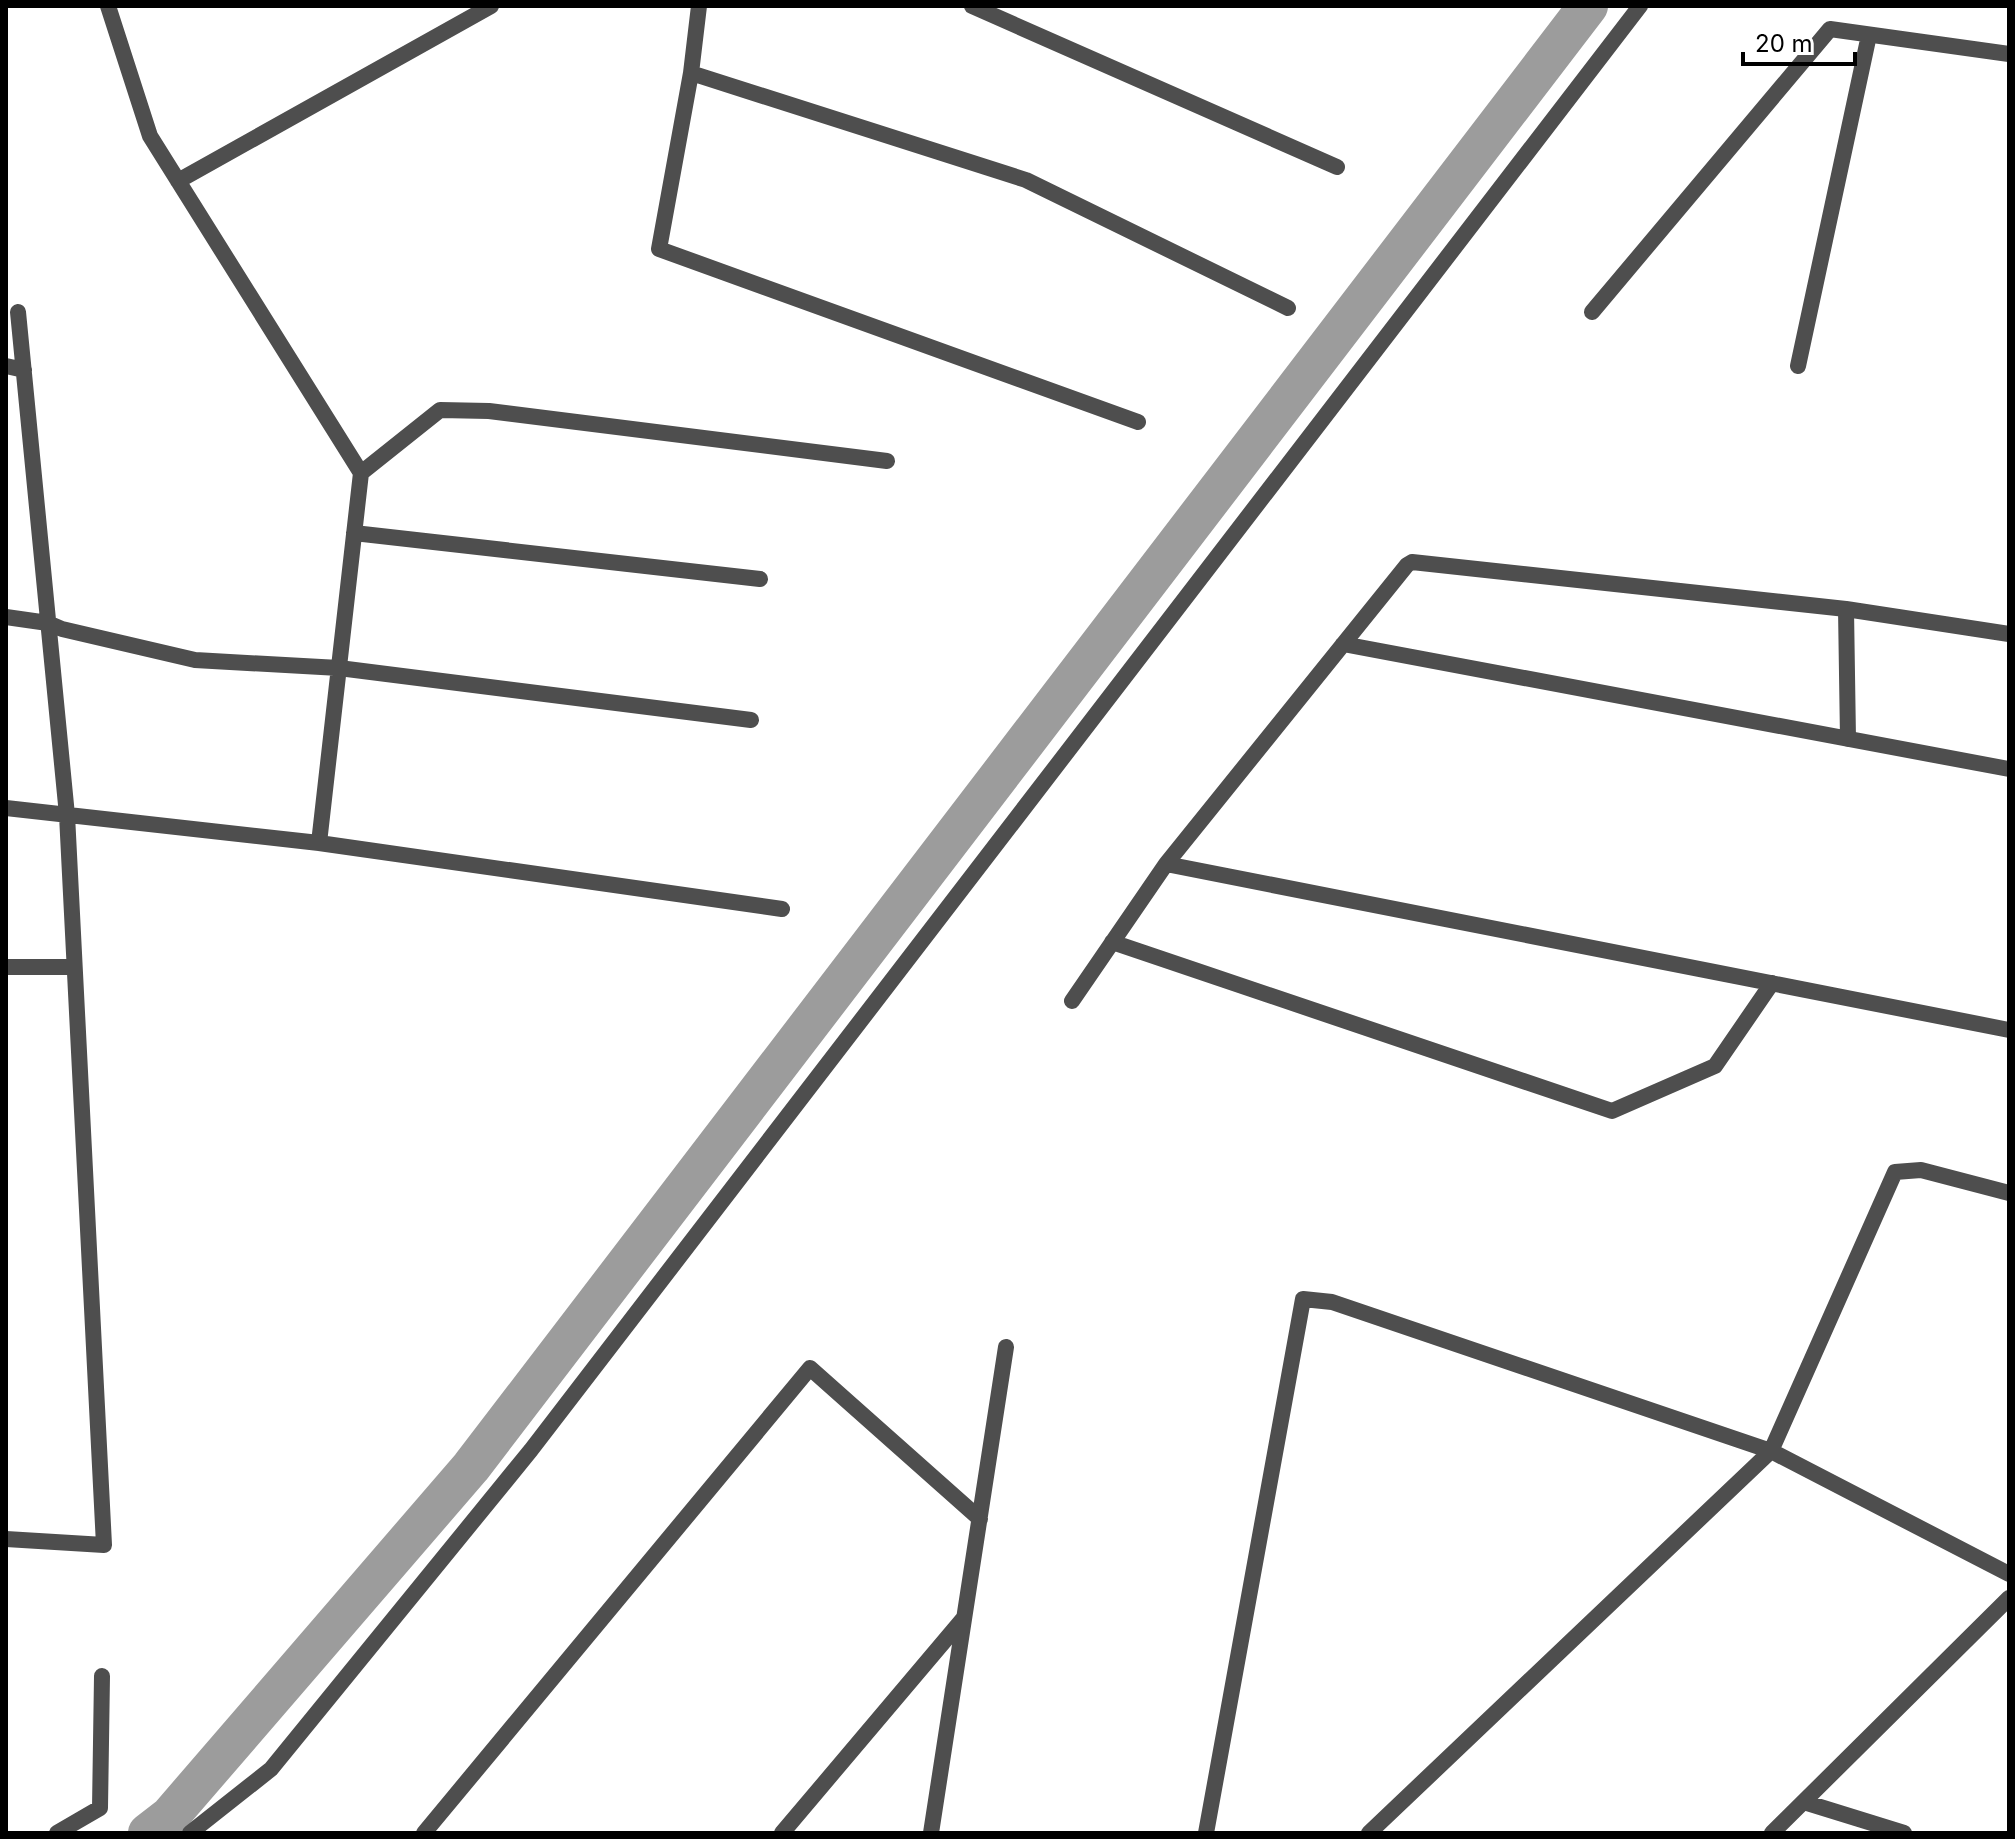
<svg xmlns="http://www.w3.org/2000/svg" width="2015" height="1839" font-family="Inter,sans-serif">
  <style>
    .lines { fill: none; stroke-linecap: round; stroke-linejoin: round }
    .canal { stroke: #9c9c9c; stroke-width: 40 }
    .street { stroke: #4e4e4e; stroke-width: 16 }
  </style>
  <rect width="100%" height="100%" fill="#fff"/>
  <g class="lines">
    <path class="canal" d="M148,1833l22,-17 301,-349 1117,-1461"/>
    <path class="street" d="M108,6l42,130 211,337 -42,370
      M699,6l-8,67 -32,176 479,173
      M972,6l365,161
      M691,73l335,107 262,128
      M178,181l313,-175
      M1592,312l238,-283 179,25
      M6,366l18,4
      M1798,366l71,-331
      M361,473l79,-63 49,1 398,50
      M354,533l406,46
      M1846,609l2,130
      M6,617l42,6 14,6 133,31 144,8 412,52
      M1343,644l666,125
      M6,808l313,35 463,66
      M1166,864l843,166
      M1112,942l500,169 103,-45 57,-83
      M6,967h68
      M1072,1001l94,-137 241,-299 5,-3 434,47 163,25
      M6,1539l98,6 -37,-730 -49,-503
      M1804,1802l100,31
      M57,1833l43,-25 2,-132
      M190,1833l81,-64 260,-319 1109,-1444
      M424,1833l386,-465 170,151
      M782,1833l181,-214
      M931,1833l75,-486
      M1206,1833l97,-534 29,3 439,149 238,123
      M1369,1833l402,-382 124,-279 26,-2 88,23
      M1772,1833l237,-235"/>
  </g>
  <rect width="2015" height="1839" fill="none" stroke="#000000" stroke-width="16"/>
  <path d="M1743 52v12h112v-12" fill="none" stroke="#000000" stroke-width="4"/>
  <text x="1755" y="52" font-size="24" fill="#000000" stroke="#ffffff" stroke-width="6" paint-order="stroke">20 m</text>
</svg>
